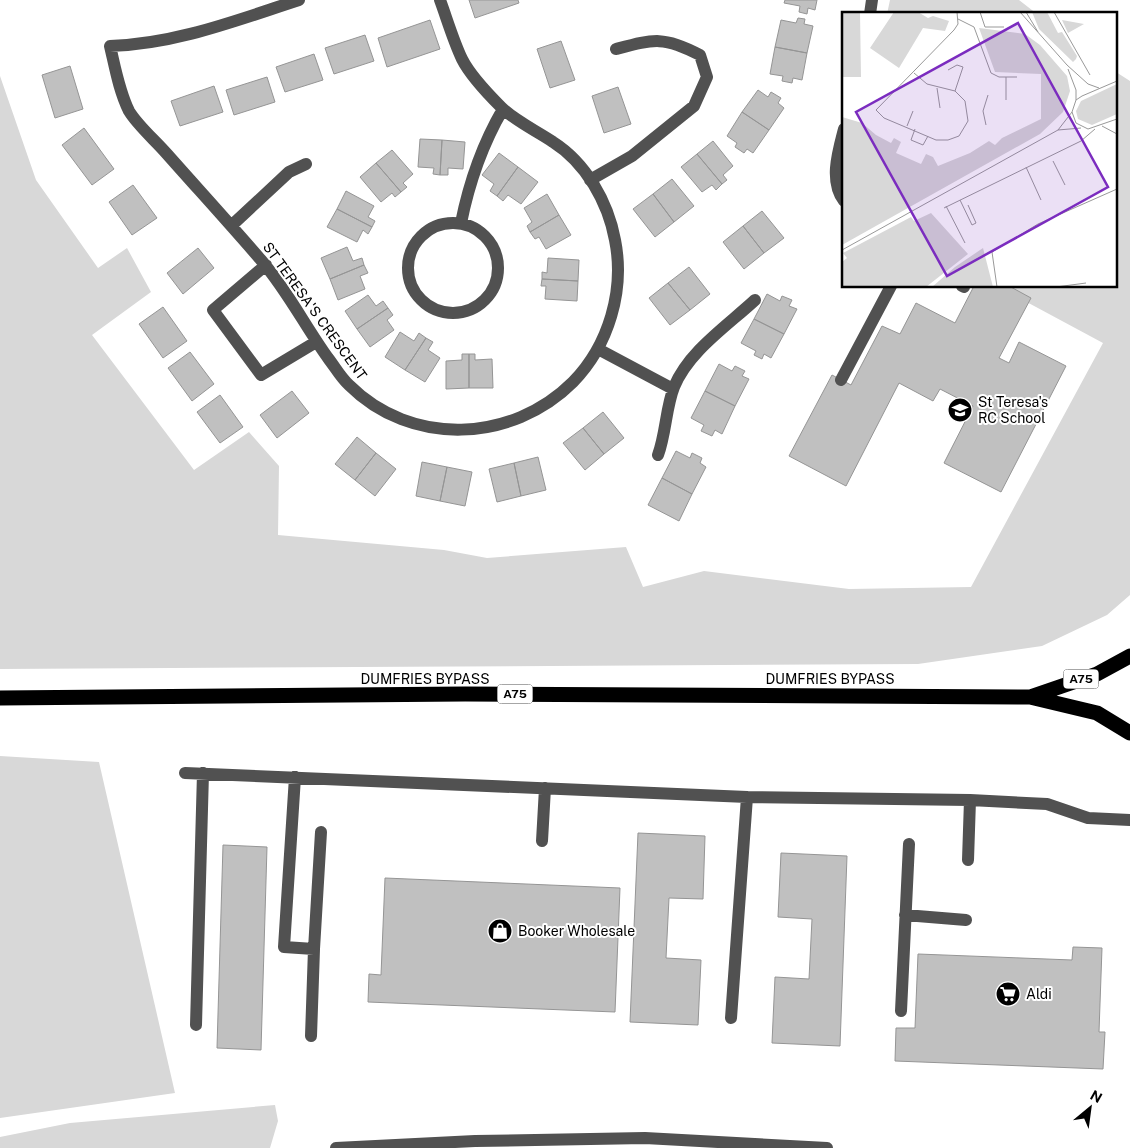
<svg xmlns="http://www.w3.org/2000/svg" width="1130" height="1148" font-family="'Public Sans',sans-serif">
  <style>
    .green { fill: #d8d8d8 }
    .building { fill: #c0c0c0; stroke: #959595 }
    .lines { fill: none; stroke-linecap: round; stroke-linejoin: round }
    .minor { stroke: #515151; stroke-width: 12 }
    .highway { stroke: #000; stroke-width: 15 }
    .labels { text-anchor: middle; stroke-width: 4; stroke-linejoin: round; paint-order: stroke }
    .shield { fill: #fff; stroke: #4c4c4c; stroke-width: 1 }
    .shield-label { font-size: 12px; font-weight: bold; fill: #000 }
    .street-label { font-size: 14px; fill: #000; stroke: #fff }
    .poi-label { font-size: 14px; fill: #000; stroke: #fff; text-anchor: start }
    .inset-road { fill: none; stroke: #999; stroke-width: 1 }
    .view { fill: #7b2cbf; fill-opacity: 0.15; stroke: #7b2cbf; stroke-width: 2.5 }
    .inset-edge { fill: none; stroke: #000; stroke-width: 2.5 }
  </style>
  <rect width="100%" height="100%" fill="#fff"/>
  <path class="green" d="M890,0h129l18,14h-150z
    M1116,72l14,9v514l-23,20 -65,31 -124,18 -918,5v-593l36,104 62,88 29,-20 24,44 -59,43 102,135 55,-38 30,34 -1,69 166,15 43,8 139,-11 17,40 61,-16 145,18 122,-2 132,-244 -106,-57h119z
    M0,756l99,6 76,331 -175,25z
    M275,1105l3,16 -8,27h-270v-11l70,-14z"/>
  <path class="building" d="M469,0h49l1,3 -44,15z
    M785,0h32l-2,10 -7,-2 -1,6 -8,-2 1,-6 -16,-3z
    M798,18l7,1 -1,5 9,2 -6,27 -32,-6 6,-27 15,3z
    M430,20l10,29 -53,18 -9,-29z
    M365,35l9,26 -40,13 -9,-26z
    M561,41l14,39 -25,8 -13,-39z
    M775,47l32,6 -5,27 -9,-2 -1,5 -10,-2 1,-5 -13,-2z
    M314,54l9,26 -38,12 -9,-25z
    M70,66l13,43 -28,9 -13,-43z
    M267,77l8,25 -41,13 -8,-25z
    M214,86l9,26 -43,14 -9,-25z
    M618,87l13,37 -27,9 -12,-37z
    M758,90l10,7 3,-5 10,6 -3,5 6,5 -15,22 -27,-18z
    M742,112l27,18 -16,23 -6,-4 -3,4 -9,-6 2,-4 -10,-7z
    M84,128l30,41 -22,16 -30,-40z
    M420,139l22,1 -2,35 -7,-1 1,-6 -16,-1z
    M442,140l23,2 -2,27 -15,-1v7h-8z
    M713,141l20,25 -10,9 4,5 -5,4 -25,-30z
    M392,150l21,24 -10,9 4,4 -6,5 -25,-29z
    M499,153l19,14 -21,29 -7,-5 4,-7 -12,-9z
    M697,154l25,30 -6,6 -4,-5 -10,7 -21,-25z
    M376,163l25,29 -6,5 -3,-4 -11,9 -21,-25z
    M518,167l20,15 -17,22 -13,-9 -5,6 -6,-5z
    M672,179l22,27 -20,16 -21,-28z
    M133,185l24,33 -25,17 -23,-33z
    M346,191l28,15 -6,11 7,4 -3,6 -35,-18z
    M547,194l12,21 -29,17 -3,-6 5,-4 -8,-14z
    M653,194l21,28 -19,15 -22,-28z
    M337,209l35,18 -4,7 -5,-4 -6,12 -30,-15z
    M762,211l22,27 -20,15 -21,-27z
    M559,215l12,20 -25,14 -7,-12 -4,2 -5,-7z
    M743,226l21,27 -20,16 -21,-27z
    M347,247l6,14 9,-3 2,7 -34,14 -9,-21z
    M198,248l16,20 -31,26 -16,-21z
    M548,258l31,2 -1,21 -36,-2v-7l5,1z
    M364,265l4,8 -8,3 5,13 -27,11 -8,-21z
    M689,267l21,27 -20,16 -22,-27z
    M542,279l36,2 -1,20 -32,-2 1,-13h-5z
    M668,283l22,27 -20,15 -21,-27z
    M974,286h35l22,12 -32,60 10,5 10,-21 47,24 -65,126 -57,-29 29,-57 -33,-17 -7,12 -34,-18 -53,103 -57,-30 43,-81 19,10 31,-59 18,8 16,-31 39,20z
    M767,294l13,7 2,-5 10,4 -3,6 8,3 -13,25 -30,-15z
    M368,295l8,11 7,-5 5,7 -31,21 -12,-18z
    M163,307l24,34 -24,17 -24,-34z
    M388,308l5,7 -6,5 7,10 -24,17 -13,-18z
    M754,319l30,15 -13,24 -7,-4 -2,5 -8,-4 2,-4 -15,-8z
    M400,332l14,9 5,-8 7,5 -21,32 -20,-13z
    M426,338l7,4 -5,8 12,8 -15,24 -20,-12z
    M190,352l24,32 -22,17 -24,-33z
    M462,354h7v34l-23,1v-28l16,-1z
    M469,354h6v6l17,-1 1,29h-24z
    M719,364l13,7 3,-5 10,5 -3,5 7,3 -14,27 -30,-15z
    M292,391l17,22 -32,25 -17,-23z
    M705,391l30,15 -13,28 -7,-4 -3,6 -11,-5 3,-6 -13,-7z
    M220,395l23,32 -23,16 -23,-31z
    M603,412l21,26 -20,16 -21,-26z
    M583,428l21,26 -19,16 -22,-27z
    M357,437l19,16 -21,27 -20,-16z
    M676,451l14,7 2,-5 10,5 -2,5 6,4 -14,27 -30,-16z
    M376,453l20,16 -21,27 -20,-16z
    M538,457l8,33 -25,6 -7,-33z
    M422,462l25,5 -7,34 -24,-5z
    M514,463l7,33 -24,6 -8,-33z
    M447,467l25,5 -7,34 -25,-5z
    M662,478l30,16 -13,27 -31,-16z
    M638,833l67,3 -2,63 -34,-1 -3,60 35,2 -3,65 -68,-3z
    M223,845l44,2 -6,203 -44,-2z
    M781,853l66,3 -7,190 -68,-3 3,-66 34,2 3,-60 -34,-2z
    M385,878l235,10 -5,124 -247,-10 1,-28 12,1z
    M1073,947l29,1 -3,84h6l-2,37 -208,-8 1,-33h19l3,-74 154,6z"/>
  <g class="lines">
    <path class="minor" d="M299,0c-62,20 -123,44 -189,46 5,21 9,45 19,65 9,15 26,29 38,43 31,35 63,70 94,106 26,30 44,66 67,98 7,9 13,20 21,27 62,62 163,58 224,-3 36,-37 52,-92 42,-142 -7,-38 -29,-77 -62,-98 -16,-11 -38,-21 -52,-35 -12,-12 -32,-34 -39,-48 -9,-19 -15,-40 -22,-59
      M870,14l2,-14
      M844,129c-6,23 -15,52 0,72
      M590,180l42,-24 62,-50 13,-29 -7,-22c-36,-19 -46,-16 -84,-6
      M461,223c8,-40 21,-78 42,-114
      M408 268a45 45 0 1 1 90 0a45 45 0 1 1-90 0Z
      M231,226l58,-54 17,-8
      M266,265l-53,45 48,65 55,-33
      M962,286l2,1
      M598,349l75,40
      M841,380l50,-94
      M658,455c8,-22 8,-48 16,-68 15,-36 53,-61 81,-87
      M185,773l562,24 223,3 77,4 41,14 42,2
      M295,777l-11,170 30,2 7,-117
      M542,841l3,-53
      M968,860l2,-60
      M905,915l61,5
      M901,1011l8,-167
      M731,1018l16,-221
      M196,1025l7,-252
      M311,1036l3,-87
      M336,1148l139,-7 170,-3 182,10"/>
    <path class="highway" d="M1030,697l67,-23 33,-18
      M0,698l465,-4 565,3 67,16 33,20"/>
  </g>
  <defs>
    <symbol id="school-disc" viewBox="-11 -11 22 22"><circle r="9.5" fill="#000" stroke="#fff"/><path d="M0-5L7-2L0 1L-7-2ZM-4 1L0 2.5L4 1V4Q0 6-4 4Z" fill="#fff"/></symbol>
    <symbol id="shop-disc" viewBox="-11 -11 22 22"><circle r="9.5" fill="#000" stroke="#fff"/><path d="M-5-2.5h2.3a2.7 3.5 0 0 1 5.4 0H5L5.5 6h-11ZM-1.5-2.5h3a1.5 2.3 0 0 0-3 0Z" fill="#fff"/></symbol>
    <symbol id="supermarket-disc" viewBox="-11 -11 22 22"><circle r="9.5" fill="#000" stroke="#fff"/><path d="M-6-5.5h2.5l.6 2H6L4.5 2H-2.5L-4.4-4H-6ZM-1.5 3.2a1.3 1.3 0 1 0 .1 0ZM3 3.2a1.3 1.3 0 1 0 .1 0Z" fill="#fff"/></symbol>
  </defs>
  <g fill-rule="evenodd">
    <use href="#school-disc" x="946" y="396" width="28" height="28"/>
    <use href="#shop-disc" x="486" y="917" width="28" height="28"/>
    <use href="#supermarket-disc" x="994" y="980" width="28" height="28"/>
  </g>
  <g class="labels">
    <g class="shield">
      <rect x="1063.5" y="669.5" width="35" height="19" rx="4"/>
      <rect x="497.5" y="684.5" width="35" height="19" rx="4"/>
    </g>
    <g class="shield-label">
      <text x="1081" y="683">A75</text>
      <text x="515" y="698">A75</text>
    </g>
    <g class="street-label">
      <text transform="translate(315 311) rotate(54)" y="5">ST TERESA'S CRESCENT</text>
      <text x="425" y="684">DUMFRIES BYPASS</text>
      <text x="830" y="684">DUMFRIES BYPASS</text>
    </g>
    <g class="poi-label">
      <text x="978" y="407">St Teresa's<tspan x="978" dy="16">RC School</tspan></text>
      <text x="518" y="936">Booker Wholesale</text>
      <text x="1026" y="999">Aldi</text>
    </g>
  </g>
  <g transform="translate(842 12)">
    <rect width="275" height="275" fill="#fff"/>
    <path d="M18,0l1,65h-19v-64zM52,0h24l10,6 5,-2 16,5 -4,10 -22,-3 -24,40 -29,-20zM190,0h15l11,21 4,-1 15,24 -1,3 -3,3 -34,-33zM220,8l22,4 -16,9zM137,16l46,6 15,11 27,31 3,15 -7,21 -23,22 -198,111v-128l20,6 14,12 15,8 3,-5 7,4 -5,11 25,11 5,-10 7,3 5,9 32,-13 19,-12 6,4 7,-7 39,-19v-45l-46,-2zM275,72v30l-25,11 -14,-6 -2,-8 5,-10zM89,201l37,41 -42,33h-84v-25l5,-4 -4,-5 68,-36 3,4zM141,236l10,39h-61l23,-20z" fill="#d8d8d8"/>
    <path class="inset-road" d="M138,0l5,15h19M178,0l47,53 21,19 11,4M184,0l12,20M212,0l36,63M116,7l16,8 17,46 8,4h18M226,57l8,21v10M106,58l9,-5 6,2 -8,24M72,61l13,11 28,7 10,10 3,20 -9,15 -11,4h-12l-52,-22 -8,-8 78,-80 4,-6 -1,-12M164,65v23M275,69l-35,15 -6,4 -4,12 4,11 12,6 29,-10M95,76l3,20M144,113l-3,-14 5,-16M65,114l6,-15M260,114l15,8M73,117l-4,11 12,5 5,-9M216,118l14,-18M211,149l12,24M184,155l15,33M118,188l12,25 4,-2 -8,-18M104,194l19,37M102,196l137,-67 14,-12M0,238l216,-120 23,-2M155,275l-5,-35 46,-28 79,-35M214,275l30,-4"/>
    <path class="view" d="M176,11l90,164 -161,89 -91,-164z"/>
    <rect width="275" height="275" class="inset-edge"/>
  </g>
  <g transform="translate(1090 1108) rotate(29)" stroke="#ffffff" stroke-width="4" paint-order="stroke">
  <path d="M0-4L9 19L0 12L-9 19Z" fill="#000000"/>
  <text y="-8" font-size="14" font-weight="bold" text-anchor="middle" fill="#000000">N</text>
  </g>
</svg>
